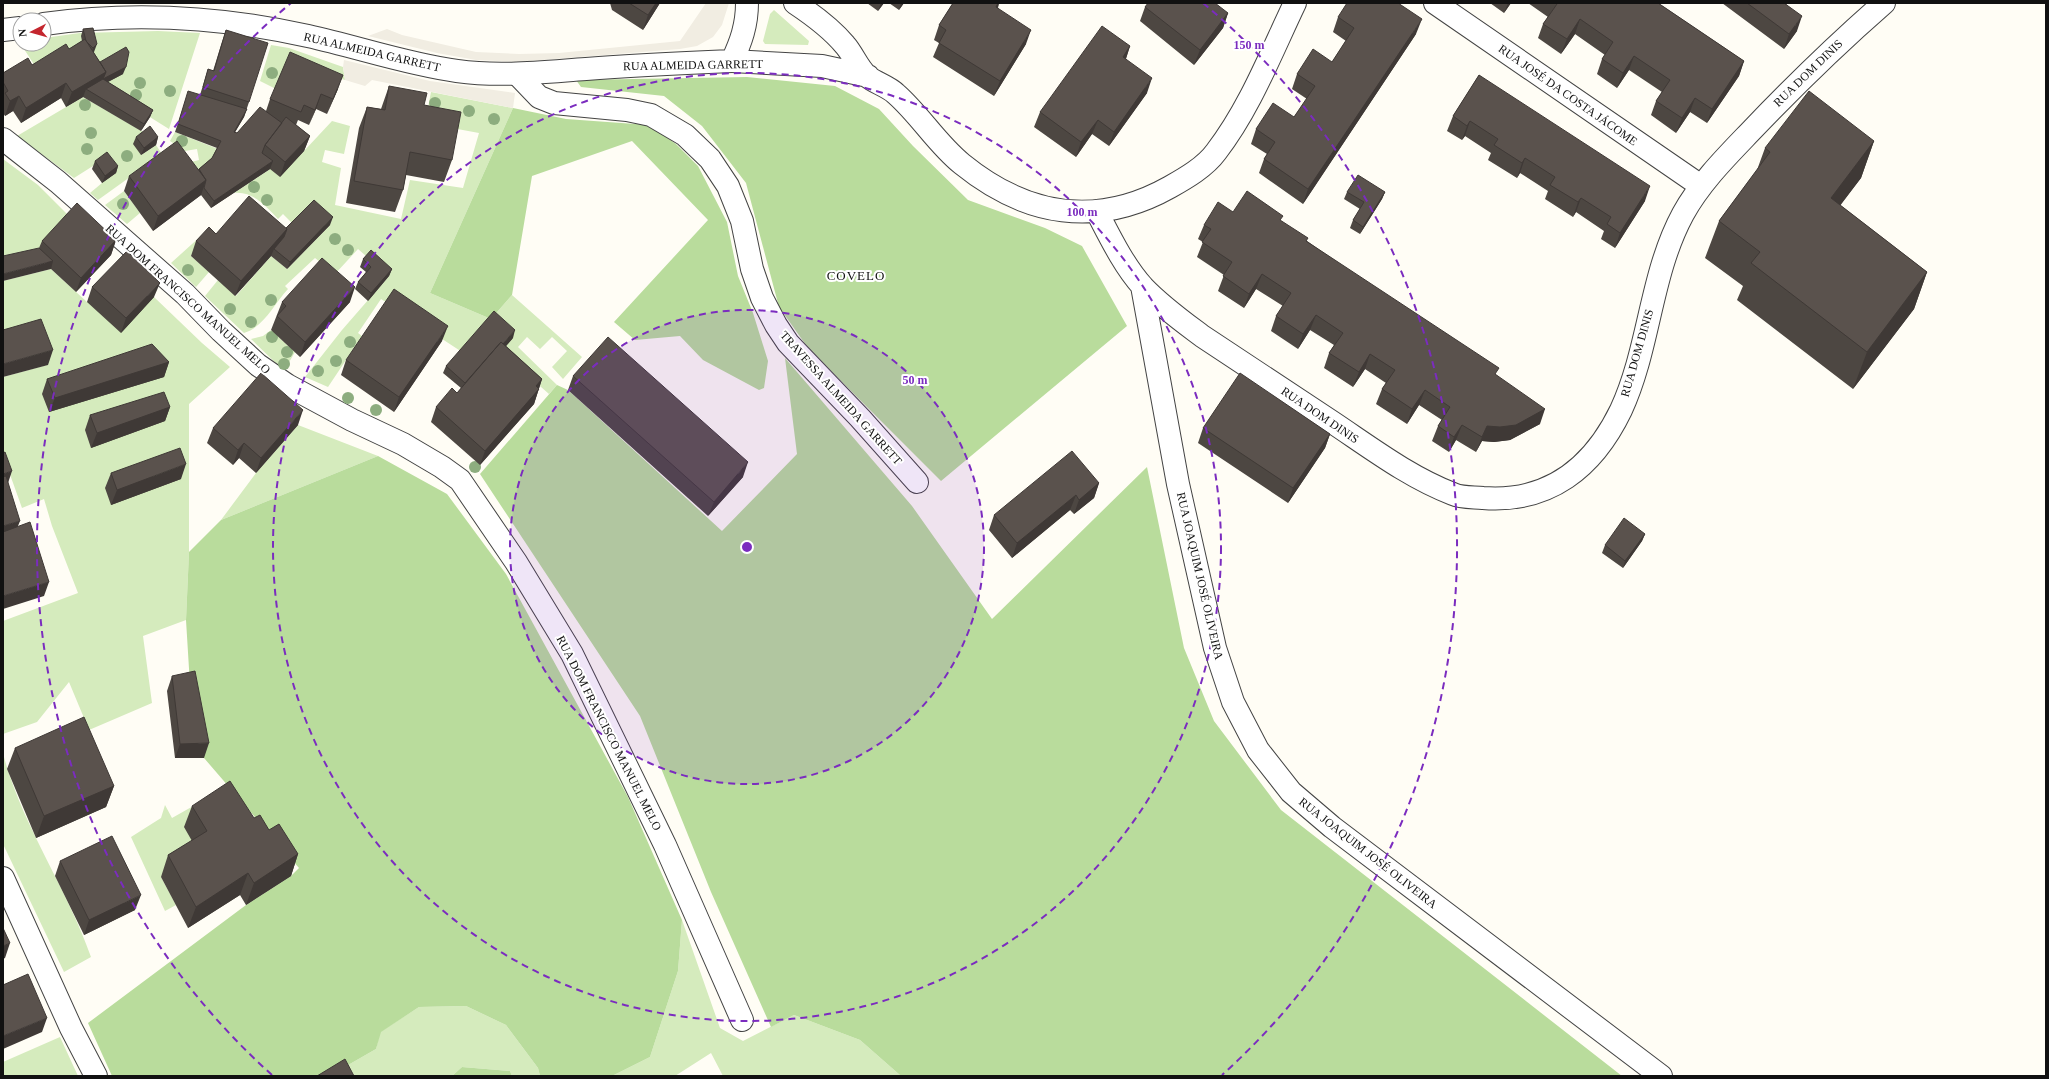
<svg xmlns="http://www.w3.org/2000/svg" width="2049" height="1079" font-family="'Times New Roman',serif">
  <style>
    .green { fill: #d5ebbd }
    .forest { fill: #b9dc9c }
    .plaza { fill: #f1ede2 }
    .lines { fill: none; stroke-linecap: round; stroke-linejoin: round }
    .minor-casing { stroke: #444; stroke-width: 24 }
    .tertiary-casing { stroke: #444; stroke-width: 24 }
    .minor { stroke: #fff; stroke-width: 22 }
    .tertiary { stroke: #fff; stroke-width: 22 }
    .tree { fill: #8dad7f }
    .wall { fill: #4d4742 }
    .shaded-wall { fill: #3f3936 }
    .building { fill: #5a524d; stroke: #3f3936 }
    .ring { fill: none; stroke: #7b2cbf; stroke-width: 2; stroke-dasharray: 7 5 }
    .labels { text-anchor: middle; stroke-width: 4; stroke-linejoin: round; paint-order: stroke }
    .street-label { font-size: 12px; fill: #111; stroke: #fff }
    .neighbourhood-label { font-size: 13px; letter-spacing: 1px; fill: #111; stroke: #fff }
    .centre { fill: #7b2cbf; stroke: #fff; stroke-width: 2 }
    .ring-label { font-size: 12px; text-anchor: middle; font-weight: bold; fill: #7b2cbf; stroke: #fff; stroke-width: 4; stroke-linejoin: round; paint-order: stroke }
  </style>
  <rect width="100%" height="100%" fill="#fffdf5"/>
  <path class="green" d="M774,10l35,31 -1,4 -43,-1 -2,-3 7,-27z
    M158,31l42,2 -31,96 -69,-43 -1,-18 -15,-19 -45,23 -17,-26 1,-2h21v-6l36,-5z
    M271,45l18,3 54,19 2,13 -22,-7 -47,16 -16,-8z
    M431,92l82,16 -83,185 61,26 21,-24 70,62 -19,22 -11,-12 15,-16 -15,-14 -12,12 -13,-12 -9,10 39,38 -8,9 -49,-43 -38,1 -81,-53 -23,34 4,3 -34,51 -23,-10 37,-47 47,-54 -31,-27 -23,25 -20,-16 -30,28 3,3c-14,15 -24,38 -44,44l-39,-37 13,-16 18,16 35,-40 16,13 43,-44h-36l-11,-11 -5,5c-12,-13 -25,-28 -44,-26l36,-24 34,-18 28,-30 18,5 -6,28 -19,-4 -3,12 19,6 -6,37 66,14 9,-39 53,8 16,-55 -54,-10z
    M83,97l64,37 -6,21 15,-10 6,9 -64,46 -8,-7 12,-10 2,-24 -30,19 -57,-42z
    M175,132l43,17 -9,16 -10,9 -8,-12 8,-2 -2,-11 -12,2 -15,-10z
    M3,159l35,26 33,33 -34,38 -34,7z
    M124,191l16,22 -13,11 -22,-19z
    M202,235l-11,21 18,16 -13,15 -25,-24z
    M51,269l36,33 67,-5 48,46 28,24 -41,37v148l-3,68 -43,16 9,67 -63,27 -20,-48 -32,40 -34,12v-113l75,-28 -26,-67 -8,-27 -22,9 -19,-53v-78l44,-12 -44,-22v-62z
    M271,330l24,22 -11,19 -33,-32 12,-3z
    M298,425l80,31 -157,64 35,-47z
    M4,757c19,70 63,131 87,200l-27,15 -61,-128z
    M165,805l7,13 23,-13 4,48 -38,24 15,28 -11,6 -34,-74 30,-19z
    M682,920l38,108 23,13 51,-26 66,25 41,36h-178l-12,-23 -36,23h-63l38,-19 28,-86z
    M466,1006l40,19 32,43 2,8h-28l-2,-5 -48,-4 -10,9h-123l47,-27 4,-17 39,-25z
    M60,1037l18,39h-75v-14z"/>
  <path class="forest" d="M747,77l88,9 44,23 34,37 55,54 77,28 37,18 45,80 -186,155 -133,-133 -29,-41 -33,-124 -44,-57 -38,-30 -83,-9 -5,-7z
    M513,108l53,11 83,6 27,19 22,22 29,56 11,54 15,37 15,48 -4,27 -5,2 -56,-30 -23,-24 -45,4 -21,-18 94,-102 -76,-79 -100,35 -20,119 -21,24 -61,-26z
    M785,358l127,148 80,113 155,-152 37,181 30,73 67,89 341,266h-721l-41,-36 -66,-25 -23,12 -60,-135 -71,-176 -160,-242 77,-89 11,5 154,141 75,-77z
    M378,456l69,38 59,80 122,223 54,123 -4,51 -28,86 -38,19h-72l-2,-8 -32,-43 -40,-19 -47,1 -38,25 -5,17 -47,27h-217l-24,-53 158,-118 45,-29 8,-8 -95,-110 -14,-73 -4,-65 3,-68 32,-32z
    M462,1067l48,4 2,5h-60z"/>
  <path class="plaza" d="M706,3h23l-7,22 -9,12 -16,9 -17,3 -162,13 -42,-2 -39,-7 -69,-17 19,-7 15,6 74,17 43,2 40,-1 121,-12z
    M344,60l86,21 85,12 -2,15 -141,-28 -7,6 -20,-6 -2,-13z"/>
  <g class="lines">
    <defs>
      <path id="minor" d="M795,3c18,12 36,25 50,42 8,9 13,23 22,31 8,7 21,10 29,18 24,21 41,50 66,70 64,52 135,64 208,23 16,-9 35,-20 46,-35 34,-44 55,-99 79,-149
        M1435,3l266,183
        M732,61l90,5 46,10
        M517,74l22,23 15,6 73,7 24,5 34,20 25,24 18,27 14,35 10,48 10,29 14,27 12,18 72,75 57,64
        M3,139l55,43 127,112 36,37 37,34 29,20 65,35 51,24 39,23 18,13 56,82 56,92 93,191 77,175
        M1097,212c13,25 27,54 46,75 18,19 39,34 59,49 44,29 87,58 130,86 39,26 77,55 121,72 9,4 20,3 30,4 66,5 110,-30 138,-88 29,-63 29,-135 62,-196 17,-31 43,-57 67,-82 43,-45 87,-88 134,-129
        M1142,286l36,198 37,164 18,54 25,48 33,42 41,35 329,249
        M3,878l68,150 25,48"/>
      <path id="tertiary" d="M44,24c87,-12 178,-7 264,12 50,11 98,28 149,35 43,6 86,1 129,-2 49,-4 97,-6 146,-8 9,-19 15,-36 15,-58
        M3,30l17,-2"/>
    </defs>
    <use href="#minor" class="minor-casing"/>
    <use href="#tertiary" class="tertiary-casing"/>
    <use href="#minor" class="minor"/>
    <use href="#tertiary" class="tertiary"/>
  </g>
  <g class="tree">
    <circle cx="272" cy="73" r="6"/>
    <circle cx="140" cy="83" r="6"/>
    <circle cx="170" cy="91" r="6"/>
    <circle cx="136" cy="95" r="6"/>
    <circle cx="435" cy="103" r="6"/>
    <circle cx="85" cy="105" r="6"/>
    <circle cx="469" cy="111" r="6"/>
    <circle cx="494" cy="119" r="6"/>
    <circle cx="91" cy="133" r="6"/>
    <circle cx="182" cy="141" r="6"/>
    <circle cx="87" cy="149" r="6"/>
    <circle cx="127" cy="156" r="6"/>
    <circle cx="254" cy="187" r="6"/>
    <circle cx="267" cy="200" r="6"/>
    <circle cx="123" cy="204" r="6"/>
    <circle cx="335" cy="239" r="6"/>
    <circle cx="348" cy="250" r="6"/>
    <circle cx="188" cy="270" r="6"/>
    <circle cx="271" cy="300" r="6"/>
    <circle cx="230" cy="309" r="6"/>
    <circle cx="251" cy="322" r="6"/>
    <circle cx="272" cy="337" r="6"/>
    <circle cx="350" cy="342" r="6"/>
    <circle cx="287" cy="352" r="6"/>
    <circle cx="336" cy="361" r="6"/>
    <circle cx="284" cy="364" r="6"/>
    <circle cx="318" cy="371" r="6"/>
    <circle cx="348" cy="398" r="6"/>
    <circle cx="376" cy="410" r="6"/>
    <circle cx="475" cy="467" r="6"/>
  </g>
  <path class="wall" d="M610,3h50l-17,27 -31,-20z
    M867,3h17l-6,8z
    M889,3h15l-5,7z
    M953,3h46l-1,5 28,36 -32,52 -61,-39 6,-14 -5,-3 5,-15z
    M1490,3h21l-7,10z
    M1528,3h130l86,58 -5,15 -32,47 -17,-11 -14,21 -25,-18 5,-14 6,-9 -33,-22 -12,18 -20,-14 5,-15 3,-4 -30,-21 -14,20 -23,-16 5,-14 5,-7z
    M1722,3h66l-2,2 11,26 -13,18z
    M1145,7l83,6 -5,15 -29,37 -54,-44z
    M1338,17l78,17 -113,170 -44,-31 5,-14 3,-5 -16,-10 5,-15 38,-12 13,-18 -15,-10 5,-15 35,-12 14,-21 -13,-9z
    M93,28l1,24v1l6,9 23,12 -15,8 45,28 -3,7 -9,14 -58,-34 -17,10 -5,-9 -40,25 -8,-12 -8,5 -2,-3v-40l29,-8 37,-16 13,-8 -1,-5 2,-7z
    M226,30l23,72 -5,15 -9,15 2,1 29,-22 4,-12 68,-10 -11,25 -11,-5 -7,16 -11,-5 -2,5 14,11 -6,15 -24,26 -10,-8 -59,39 -10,-13 -48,36 -29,-40 5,-15 70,-7 13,-11 5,-10 -42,-16 11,-33 14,-4 8,-26 5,2 8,-26z
    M1130,46l-4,13 21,34 -38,53 -17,-12 -16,23 -42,-30 6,-15z
    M1479,75l166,126 -30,47 -14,-9 3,-8 -28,-19 -3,5 -28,-18 3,-8 -28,-18 -3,5 -29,-18 3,-7 -26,-17 -3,4 -15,-9 6,-15z
    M389,86l35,19 28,55 -8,22 -38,-7 -3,15 -8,22 -49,-9 13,-75 8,-21 14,2z
    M136,137h22l-2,8 -15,10 -8,-11z
    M1874,141l-13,37 -21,27 87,67 -13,37 -61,80 -116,-89 6,-14 -38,-28 14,-37 38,-51 8,-22z
    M95,161l23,5 -2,7 -14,10 -10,-14z
    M1347,192h38l-3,7 -22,35 -10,-6 3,-8 7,-11 -16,-10z
    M1233,212l48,9 26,20 189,134 44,49 -30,16 -16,2 -12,-1 -6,11 -20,-12 -7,12 -17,-11 6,-15 4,-6 -23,-15 -12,19 -31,-20 6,-15 4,-6 -21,-14 -12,18 -29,-19 5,-15 5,-8 -24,-15 -12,19 -27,-18 5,-15 7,-10 -27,-17 -12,19 -26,-17 6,-16 -27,-18 6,-15 -5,-3 6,-14z
    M330,225l-43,44 -16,-13 -36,40 -44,-40 5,-15 20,-7z
    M116,240l-5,15 -35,37 -25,-23 -12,-21 3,-7z
    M363,259l29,10 -3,7 -21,25 -13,-12 3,-7 8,-10 -6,-5z
    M92,287l62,10 -33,36 -34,-31z
    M282,302h68l-50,55 -29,-27z
    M513,338l-7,8 36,33 -8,25 -54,61 -49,-43 5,-15 21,-14 4,-5 -18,-15 3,-7z
    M442,341l-48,71 -53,-37 5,-15z
    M169,362l-5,15 -115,35 -7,-18 5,-15z
    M573,376l170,101 -35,39 -140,-126z
    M170,407l-5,14 -74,27 -6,-18 5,-15z
    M298,425l-42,48 -17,-15 -6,7 -26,-22 6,-15z
    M1203,428l127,6 -5,14 -37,55 -90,-60z
    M111,473l70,6 -70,26 -6,-17z
    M1099,483l-5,15 -20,16 -4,-4 -58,48 -23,-28 5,-15z
    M1645,534l-3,7 -19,27 -21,-15 3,-8z
    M172,676l32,82h-29l-8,-67z
    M15,748l99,38 -8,21 -70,31 -29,-69z
    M192,806l62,12 15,12 29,24 -7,22 -45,29 -6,-10 -52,33 -27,-51 7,-22 24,-14 -8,-14z
    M60,861l75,49 -51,25 -29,-59z"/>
  <path class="shaded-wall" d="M656,3h4l-17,27 5,-15z
    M881,3h3l-6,8z
    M901,3h3l-5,7z
    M998,3h1l-3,10v-6z
    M1508,3h3l-7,10z
    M1228,13l-5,15 -29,37 6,-15z
    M1802,16l-5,15 -13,18 5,-15z
    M1422,19l-6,15 -113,170 5,-15z
    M1580,19l-5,15 -14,20 6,-15z
    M1031,30l-5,14 -32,52 6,-15z
    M97,44l-3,8 -3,4 2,-8z
    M1130,46l-5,15 -2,-4z
    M1634,56l-5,14 -12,18 6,-15z
    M1744,61l-5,15 -32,47 5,-14z
    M126,67l-3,7 -23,12 -14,3 -3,8 -17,10 6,-15 34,-20z
    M343,75l-5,14 -11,25 6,-15z
    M1152,78l-5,15 -38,53 5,-14z
    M66,83l-5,15 -40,25 5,-15z
    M321,94l-5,15 -7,16 6,-15z
    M19,96l-6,15 -8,5 5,-15z
    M1695,98l-5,14 -14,21 6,-15z
    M247,109l-3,8 -13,22 3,-7z
    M153,110l-3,7 -9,14 3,-7z
    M1098,120l-6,14 -16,23 5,-15z
    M1470,121l-5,15 -3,4 5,-14z
    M310,136l-6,15 -24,26 5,-15z
    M158,137l-2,8 -15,10 3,-7z
    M1874,141l-13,37 -43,57 13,-37z
    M1525,158l-5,15 -3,5 5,-15z
    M273,161l-3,8 -59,39 3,-7z
    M118,166l-2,7 -14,10 3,-7z
    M206,180l-5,15 -48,36 5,-15z
    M1650,186l-5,15 -30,47 5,-15z
    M1385,192l-3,7 -22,35 3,-7z
    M1581,198l-5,14 -3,5 5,-15z
    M333,217l-3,8 -43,44 3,-7z
    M287,229l-6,15 -7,5 -3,7 -36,40 6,-15z
    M116,240l-5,15 -35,37 5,-14z
    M53,261l-2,8 -48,12v-7z
    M392,269l-3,7 -21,25 3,-8z
    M1927,272l-13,37 -61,80 14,-37z
    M1262,274l-6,15 -12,19 5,-14z
    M160,283l-6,14 -33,36 5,-15z
    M355,287l-5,15 -50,55 5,-15z
    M1316,315l-6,15 -12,19 5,-15z
    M448,326l-6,15 -48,71 5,-15z
    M515,330l-2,8 -48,54 3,-7z
    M53,350l-5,15 -45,12v-13z
    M1370,354l-5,15 -12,18 6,-15z
    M169,362l-5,15 -115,35 6,-14z
    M542,379l-8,25 -54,61 5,-14 51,-65z
    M1425,390l-6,15 -12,19 5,-15z
    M170,407l-5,14 -74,27 6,-15z
    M1545,409l-5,15 -30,16 -16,2 -12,-1 -6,11 6,-15 5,-11z
    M303,410l-5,15 -42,48 5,-15z
    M1462,425l-6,15 -7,12 5,-15z
    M1330,434l-5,14 -37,55 5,-15z
    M244,443l-5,15 -6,7 5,-15z
    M748,462l-5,15 -35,39 6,-14z
    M186,464l-5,15 -70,26 6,-15z
    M12,471l-5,15 -4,1v-13z
    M1099,483l-5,15 -20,16 5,-14z
    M1076,495l-6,15 -58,48 5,-15z
    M20,521l-6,15 -11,3v-13z
    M1645,534l-3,7 -19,27 2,-7z
    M49,582l-5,14 -41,13v-13z
    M209,743l-5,15h-29l5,-14z
    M114,786l-8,21 -70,31 8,-22z
    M298,854l-7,22 -45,29 8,-22z
    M248,873l-8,22 -52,33 8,-21z
    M141,895l-6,15 -51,25 5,-15z
    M10,943l-5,15 -2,1v-13z
    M47,1018l-5,14 -39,17v-13z"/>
  <path class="building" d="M629,3h27l-8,12z
    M953,3h45l-2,4 35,23 -31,51 -61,-38 7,-13 -7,-5z
    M1148,3h67l13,10 -28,37 -55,-43z
    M1347,3h51l24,16 -114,170 -44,-30 11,-17 -19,-13 17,-26 21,14 21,-31 -18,-12 16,-25 19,13 22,-34 -16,-11z
    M1555,3h103l86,58 -32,48 -17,-11 -13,20 -26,-17 14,-21 -36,-24 -11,17 -21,-14 11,-17 -33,-23 -13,20 -24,-15 14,-20z
    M1747,3h37l18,13 -13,18z
    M1102,26l28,20 -7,11 29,21 -38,54 -16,-12 -17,22 -41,-30z
    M93,28l4,16 -4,4 -7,-7 -3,-12z
    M226,30l42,13 -19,59 -46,-15 5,-18 6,2z
    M85,39l21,33 -34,20 -6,-9 -40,25 -7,-12 -9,5 -5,-8 3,-2 -5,-9v-9l25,-15 4,7 34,-21 3,5z
    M126,47l3,5 -3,15 -23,12 3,-7 -6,-10z
    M290,52l53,23 -10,24 -12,-5 -6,16 -11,-5 -3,7 -31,-13z
    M1479,75l171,111 -30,47 -13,-9 4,-7 -30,-19 -3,4 -28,-17 5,-8 -30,-19 -3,5 -28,-18 4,-6 -28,-18 -3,5 -14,-10z
    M103,79l50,31 -9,14 -58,-35z
    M389,86l38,7 -3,12 37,7 -9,48 -42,-8 -7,38 -49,-9 13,-74 18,3z
    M188,91l59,18 -13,23 3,1 23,-26 22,16 -17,22 -3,8 11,8 -59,40 -10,-13 2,-8 -7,-11 13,-11 9,-17 -43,-17z
    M1809,91l65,50 -43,57 96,74 -60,80 -116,-89 9,-11 -41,-31 51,-69 -5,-4z
    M286,117l24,19 -25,26 -20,-17z
    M150,126l8,11 -14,11 -8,-11z
    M177,141l29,39 -48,36 -29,-40z
    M107,152l11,14 -13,10 -10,-15z
    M1358,175l27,17 -22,35 -10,-7 11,-18 -17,-10z
    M1247,191l36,25 -3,4 28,18 -2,3 193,127 -4,6 50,35 -29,16 -16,2 -13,-1 -5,11 -20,-12 -8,12 -16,-11 12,-19 -25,-17 -13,19 -30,-20 13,-19 -25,-16 -11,18 -30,-19 14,-20 -27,-18 -13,19 -27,-18 15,-23 -29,-19 -13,20 -26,-18 9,-14 -30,-20 9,-13 -7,-4 14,-23 15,10z
    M249,196l38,33 -46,52 -45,-40 13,-14 7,7z
    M314,200l19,17 -43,45 -16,-13 10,-12 3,-8 -1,-1z
    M77,203l39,37 -35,38 -39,-37z
    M39,248l14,13 -50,13v-18z
    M371,250l21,19 -21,24 -13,-11 13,-15 -8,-8z
    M127,251l33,32 -34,35 -34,-31z
    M322,258l33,29 -50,55 -28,-26 9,-10 -4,-4z
    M394,289l54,37 -49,71 -53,-37z
    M494,311l21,19 -12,14 -2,-2 -36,41 -19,-17z
    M41,319l12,31 -50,14v-34z
    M608,337l140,125 -34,40 -141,-126z
    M501,342l41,37 -6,7 3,3 -54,62 -49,-44 16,-19 5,5z
    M152,344l17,18 -114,36 -8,-19z
    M261,373l42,37 -42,48 -17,-15 -6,7 -25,-22z
    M1240,373l90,61 -37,54 -90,-60z
    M164,392l6,15 -73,26 -7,-18z
    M180,448l6,16 -69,26 -6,-17z
    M1072,451l27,32 -20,17 -3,-5 -59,48 -23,-28z
    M5,452l7,19 -9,3v-21z
    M6,476l14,45 -17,5v-49z
    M1624,518l21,16 -20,27 -20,-16z
    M30,522l19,60 -46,14v-64z
    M195,671l14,72 -29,1 -8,-68z
    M84,717l30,69 -70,30 -29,-68z
    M230,781l24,37 6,-3 9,15 10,-6 19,30 -44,29 -6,-10 -52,34 -28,-52 39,-24 -15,-25z
    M112,836l29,59 -52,25 -29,-59z
    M3,928l7,15 -7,3z
    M28,974l19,44 -44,18v-51z
    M345,1059l9,17h-37z"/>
  <circle cx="747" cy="547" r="237" fill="#7b2cbf" fill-opacity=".12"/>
  <g class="ring">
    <circle cx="747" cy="547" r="237"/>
    <circle cx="747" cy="547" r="474"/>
    <path d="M272 1075A710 710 0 0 1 291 3M1203 3A710 710 0 0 1 1222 1075"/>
  </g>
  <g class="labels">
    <g class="street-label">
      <text transform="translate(372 52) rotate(13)" y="4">RUA ALMEIDA GARRETT</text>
      <text transform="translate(693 65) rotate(-1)" y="4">RUA ALMEIDA GARRETT</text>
      <text transform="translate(1808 73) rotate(-44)" y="4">RUA DOM DINIS</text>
      <text transform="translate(1568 95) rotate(35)" y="4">RUA JOSÉ DA COSTA JÁCOME</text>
      <text transform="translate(188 299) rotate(42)" y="4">RUA DOM FRANCISCO MANUEL MELO</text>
      <text transform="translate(1637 353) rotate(-74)" y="4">RUA DOM DINIS</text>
      <text transform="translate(841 398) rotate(48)" y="4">TRAVESSA ALMEIDA GARRETT</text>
      <text transform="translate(1320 415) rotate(34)" y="4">RUA DOM DINIS</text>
      <text transform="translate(1200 576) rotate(77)" y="4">RUA JOAQUIM JOSÉ OLIVEIRA</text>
      <text transform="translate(609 733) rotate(63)" y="4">RUA DOM FRANCISCO MANUEL MELO</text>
      <text transform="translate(1368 853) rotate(38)" y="4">RUA JOAQUIM JOSÉ OLIVEIRA</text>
    </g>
    <g class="neighbourhood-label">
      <text x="856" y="280">COVELO</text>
    </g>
  </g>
  <circle cx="747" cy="547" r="6" class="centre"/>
  <g class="ring-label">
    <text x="1249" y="49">150 m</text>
    <text x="1082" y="216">100 m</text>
    <text x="915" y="384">50 m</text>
  </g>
  <rect width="2049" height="1079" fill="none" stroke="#111111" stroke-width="8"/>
  <g transform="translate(32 32) rotate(264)"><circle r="19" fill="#ffffff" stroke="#a0a0a0"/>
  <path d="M0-3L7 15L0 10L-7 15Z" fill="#c4262e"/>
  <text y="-6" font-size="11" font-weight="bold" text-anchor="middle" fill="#111111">N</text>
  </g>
</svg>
